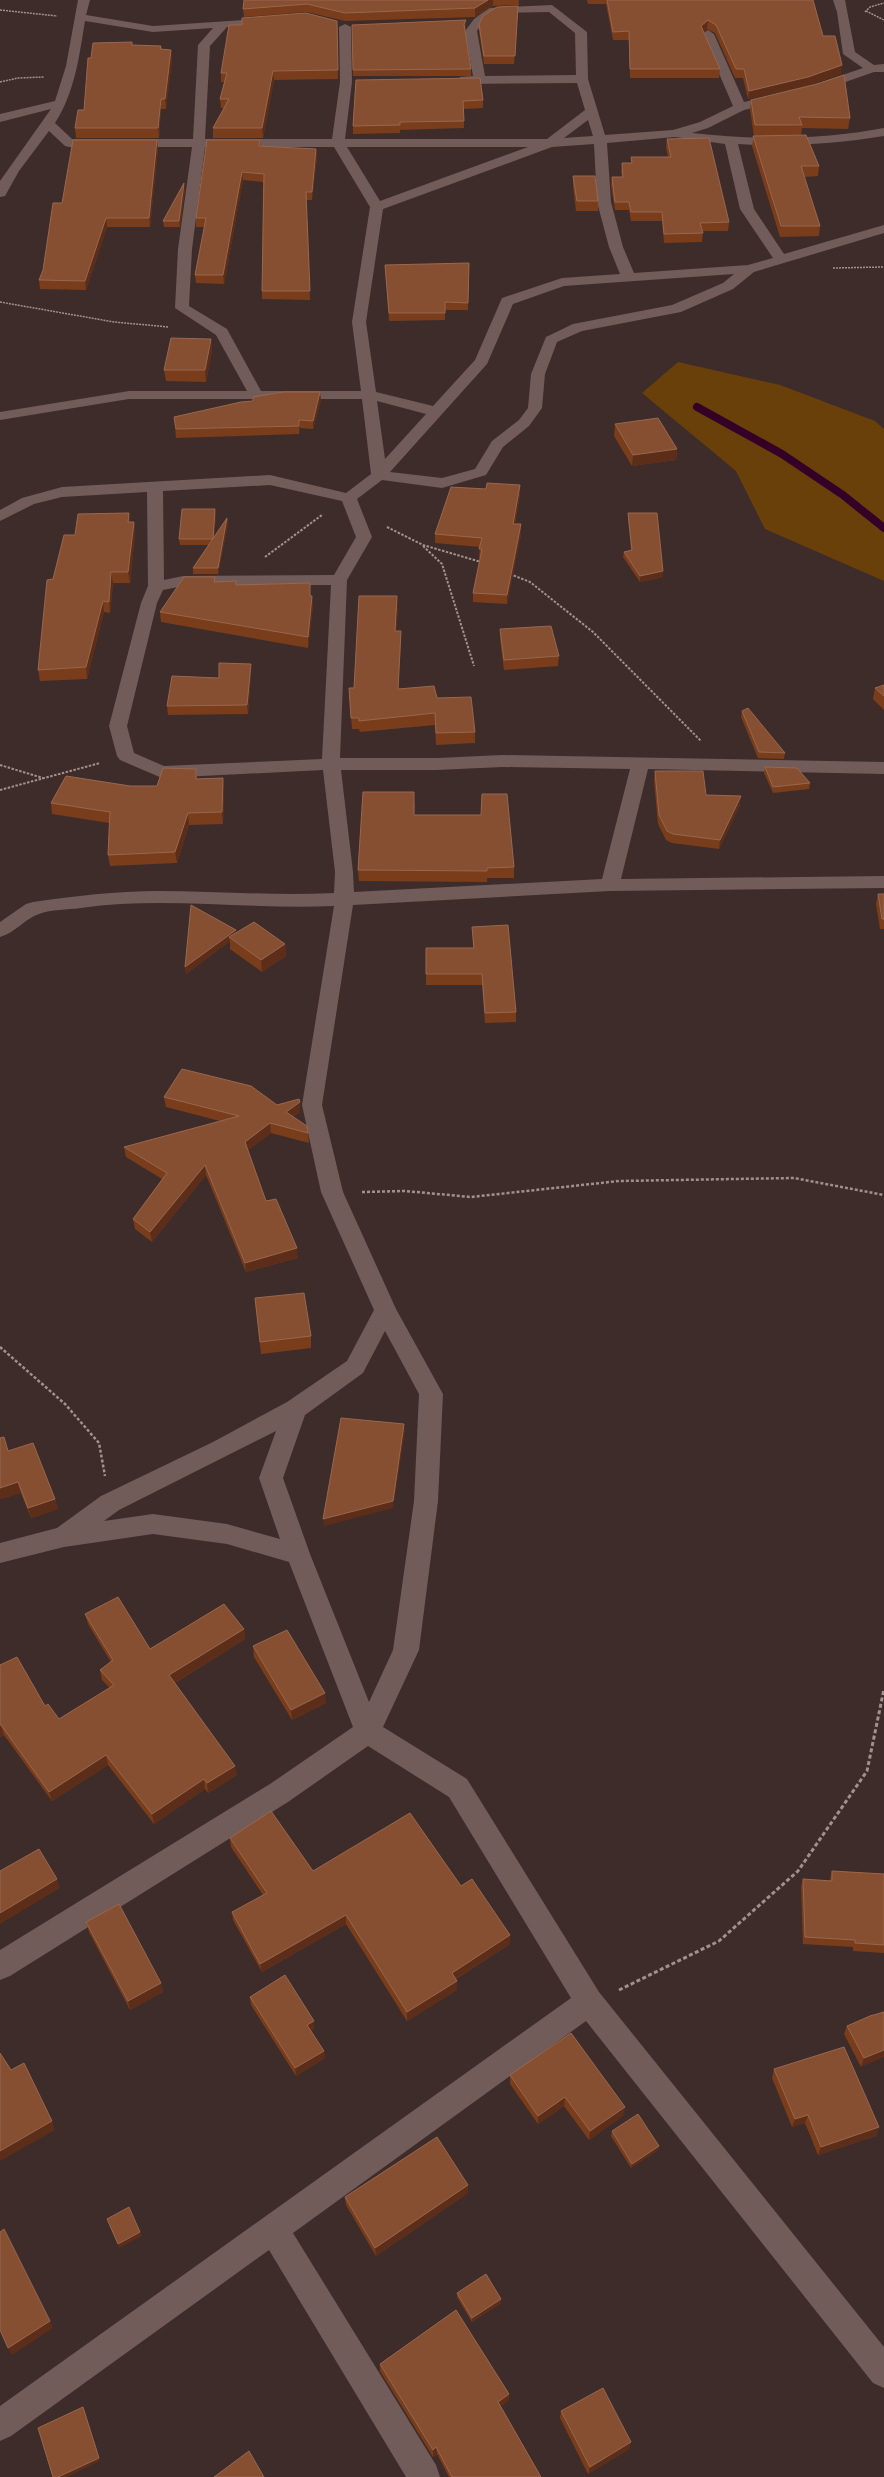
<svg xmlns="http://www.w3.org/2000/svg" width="884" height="2477" font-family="'Source Sans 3',sans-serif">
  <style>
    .green { fill: #694009 }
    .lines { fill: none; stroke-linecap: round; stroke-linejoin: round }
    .stream { stroke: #350028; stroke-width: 8 }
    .path-far3 { stroke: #a0918f; stroke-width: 1.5; stroke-dasharray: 2 1; stroke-linecap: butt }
    .path-far2 { stroke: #a0918f; stroke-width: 2; stroke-dasharray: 2.5 1.5; stroke-linecap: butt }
    .path-far1 { stroke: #a0918f; stroke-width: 2.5; stroke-dasharray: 3 2; stroke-linecap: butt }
    .path { stroke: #a0918f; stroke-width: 3; stroke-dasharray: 4 2.5; stroke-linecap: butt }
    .minor { fill: #715c5a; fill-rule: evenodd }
    .wall { fill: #793d1c }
    .shaded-wall { fill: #5c2e19 }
    .building { fill: #874f32; stroke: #98674e }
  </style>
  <rect width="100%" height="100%" fill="#3e2c2a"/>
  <path class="green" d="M678,362l102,23 95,36 9,8v152l-119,-52 -29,-58 -94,-78z"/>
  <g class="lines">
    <path class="stream" d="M697,407l85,47 61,41 41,33"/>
    <path class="path-far3" d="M0,10l57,6
      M866,11l18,9
      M865,12l5,-5 14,-4
      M0,82l18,-4 26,-1
      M833,268l51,-1
      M0,302l114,20 55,5"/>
    <path class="path-far2" d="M387,527l36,18 58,17
      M423,546l19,18 32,102
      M265,557l57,-42
      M510,574l20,8 63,50 108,109
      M0,765l43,13
      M0,790l100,-27"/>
    <path class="path-far1" d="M362,1192l43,-1 66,6 148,-16 175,-3 90,17
      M0,1347l65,57 34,39 6,33"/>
    <path class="path" d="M619,1990l100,-49 79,-70 69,-100 17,-82"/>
    <path class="minor" d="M78,0h12l-4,15 67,11 122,-8v4l-4,1 -44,4 -17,19 -5,93h127l8,-57 -1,-55 6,-3 6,3 1,55 -7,57h202l38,-29 -8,-27 -113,1 -6,-4 2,-3 13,-1 -8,-45 9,-12 15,-11 63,-3 35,27 1,47 17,56 68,-5 27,-8 33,-16 -31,-72 6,-4 6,4 30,68 36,-8 6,4 -2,3 -40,9 -36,18 -16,5c64,7 128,7 192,-5v8c-49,8 -97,11 -146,8l16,65 30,45 100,-29v8l-130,39 -21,17 -52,23 -99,19 -25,11 -12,32 -3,34 -13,18 -26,21 -17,28 -44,13 -60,-8 -25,19 15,38 -25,43 -7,178h97l65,-3 382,7v12l-236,-5 -27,110 263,-3v12l-274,3 -257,14 -31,200 21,87 53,117 47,85 -5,107 -19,149 -36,77 84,52 132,213 285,355v41l-11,-5 -287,-362 -293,212 143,232 4,12h-34l-137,-227 -258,186 -11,5v-35l571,-408 -122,-201 -81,-51 -80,56 -278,174 -10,4v-30l270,-166 83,-57 -64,-165 -62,-18 -74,-10 -89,13 -64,16v-20l57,-15 44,-32 112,-54 74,-40 60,-41 27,-51 -53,-118 -19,-87 32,-199c-84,4 -170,-10 -253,2 -13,2 -30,1 -42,6 -15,5 -24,19 -39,23v-15l26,-18 7,-2c42,-6 83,-11 125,-11 59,0 117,5 176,2l1,-21 -12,-102 -161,8 -42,-18 -3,-4 -8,-30 32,-123 7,-17 -1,-94 -85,5 -28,7 -34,17v-11l22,-12 40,-11 208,-12 76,18 25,-19 -9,-75h-233l-129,21v-8l129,-21h118l-31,-56 -41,-27 3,-59 14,-102h-123l-4,-1 -16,-15 -30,40 -14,25 -5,1v-16l51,-72 -51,13v-8l55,-13 11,-35zM549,12l26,21 1,42 -91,1 -8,-45 5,-8 14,-10zM85,21l68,11 60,-4 -15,17 -5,94h-121l-17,-16c20,-31 24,-66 30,-102zM588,120l5,16 -29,2zM675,137l50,7 15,65 33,49 -25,7 -114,8 -11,-26 -12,-45 -4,-59zM594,144l3,58 12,45 11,27 -58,4 -60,20 -27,62 -42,46 -57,-14 -10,-70 17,-113 169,-62zM205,147h129l36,60 -18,115 9,69h-100l-34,-62 -38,-23 3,-57zM347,147h181l-148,54zM734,274l-11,9 -51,22 -99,19 -27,13 -15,37 -3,34 -9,12 -27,21 -17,28 -33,9 -52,-6 97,-108 26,-60 51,-18zM377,401l49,13 -41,45zM270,485l72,16 14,36 -22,38 -151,1 -19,4 -1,-89zM331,585l-9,174 -158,7 -30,-13 -7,-27 30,-123 6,-13 20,-4zM502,767l128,2 -28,110 -248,13 -1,-20 -12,-102h96zM385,1331l34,63 -5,107 -21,149 -24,52 -59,-148 -27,-76 22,-63 58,-42zM276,1431l-17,47 21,61 -53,-15 -74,-10 -49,7 15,-11z
      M833,0h12l10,52 19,13 10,-1v8h-10l-57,20 -4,-1 -2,-3 2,-3 50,-17 -20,-14 -6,-42z"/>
  </g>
  <path class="wall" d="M244,0h275v5l-26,1 -18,11 -130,4 -38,-9 -63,5 -1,-8z
    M587,0h226l10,36 18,38 -34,12 -59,13 -5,-21h-8l-20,-45 -8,-4 -3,3 16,37 -1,9h-89l-1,-38h-16l-7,-36h-18z
    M518,6l-4,58h-30l-5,-33v-7z
    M337,21l1,58 -64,1 -11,58h-50v-10l11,-20h-3l-1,-9 4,-17h-3v-9l21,-48z
    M352,25l114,2 -1,2 6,40v7h-118z
    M132,45l29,1 1,3 10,10 -6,50h-5l-2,29h-83l-1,-10 9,-18 7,-52z
    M356,80l127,20v8l-19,1v19l-64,2v3l-47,1v-8z
    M751,100l99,18 -2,11 -46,-1 -1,7 18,31 -1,10 -14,1 16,49 -1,10 -39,1 -28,-91 2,-10 -4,-26z
    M667,139l62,83 -1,9h-26l1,2 -1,9 -38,1 -2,-22h-31l-2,-11h-14l-4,-25 1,-8h10l-1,-5 1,-9h9v-6h37l-2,-10z
    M260,140l1,6 55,3 1,8 -5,43h-6l4,100 -48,-1v-8l1,-109 -20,-2 -19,104 -28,-1 -1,-8 10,-48h-9v-9z
    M158,148l-8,79h-43l-21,63 -46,-1 -1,-9 4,-10 19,-67z
    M573,176l25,25v10h-22l-3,-25z
    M185,189l-5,38h-16l-1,-6z
    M469,263l-1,47h-23v10l-56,1 -4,-56z
    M211,339l1,11 -6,32 -40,-1 -2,-11z
    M321,400l-8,29 -13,-1 -1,6 -123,4 -2,-21z
    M615,424l62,25 -1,11 -44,6 -18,-30z
    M520,494l-5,30 6,10 -14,70 -34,-2v-9l7,-35h-1l1,-11 -45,-4v-9z
    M129,513l1,9h4l1,11 -5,50h-17l-3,30 -6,-1 -17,67 -47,2 -2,-11 15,-91 22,-44z
    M628,513l35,58v6l-23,5 -17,-25 1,-5 7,-2 -3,-31z
    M216,515l-2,22 13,-19 1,6 -10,50h-25v-6l16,-23h-29l-1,-6z
    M236,581v4l76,11 1,10 -5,42 -147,-26 -1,-10 55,-30z
    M398,607l-2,24 5,11 -3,47 39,9 38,34v11l-39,2 -1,-20 -75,7 -1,-3h-7l-3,-41h5z
    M500,629l59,27 -1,10 -54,4 -4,-31z
    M251,664v9l-3,41 -80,1 -1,-9 52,-28z
    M884,685v25l-11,-11 2,-11z
    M742,711l43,42 -1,6 -26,-1 -17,-41z
    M765,767l45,16 -1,6 -36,4 -9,-20z
    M196,769l1,10 26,-1 1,12 -1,34 -34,1 -12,38 -67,3 -2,-11 1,-32 -57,-9 -1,-11 79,-17h27z
    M655,771l51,24 34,10 -21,44 -47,-6 -6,-3 -8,-16 -4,-43z
    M415,803l-1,12 100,52v11h-27v4l-128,-1 -1,-11z
    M878,894h6v35h-4l-4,-25z
    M472,927l44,85v10l-31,1 -3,-38h-56v-37h47z
    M236,930v3l49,11 1,12 -24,16 -32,-23v-8l-44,33 -1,-7z
    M164,1097l113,8 23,7 -7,5 15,16 1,10 -38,-10 -23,17 18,51 32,57 -52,14 -40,-97 -54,67 -17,-13 -2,-10 29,-40 -36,-22 -2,-10 96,-26 -54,-14z
    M255,1298l56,38v12l-50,6z
    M0,1438l8,13 47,48 3,10 -27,9 -10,-25 -21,6z
    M85,1614l65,35 94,-20 1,10 -70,44 62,92 -29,18 -3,-4 -51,35 -46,-59 -56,36 -48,-66 -4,2v-72l59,54 51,-31 -8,-8 -2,-10 11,-8 -23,-38z
    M253,1646l73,57 -34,17 -38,-63z
    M230,1838l83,33 148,15 49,58 -54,35 1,11 -50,31 -61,-97 -84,48 -29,-52 -1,-8 31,-17 -32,-48z
    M832,1871l52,3v79l-31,-2v-4l-50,-3 -2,-57 2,-8 27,2v-2z
    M86,1922l75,61 2,9 -33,18 -41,-78z
    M250,1997l64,24v8l-3,2 14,27 -29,18 -45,-71z
    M884,2012l-23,55 -17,-33 3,-8z
    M774,2069l105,58 -3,9 -58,19 -13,-32 -13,4 -20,-49z
    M510,2075l114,40 -35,25 -25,-34 -26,18 -28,-40z
    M612,2131l47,15 -1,4 -27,18 -20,-32z
    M468,2185v8l-92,63 -30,-51 -1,-8z
    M457,2293l44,10 -29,19 -15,-25z
    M380,2364l129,30 -1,7 -7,5 40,71h-92l-12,-23 -4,3 -53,-86z
    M561,2411l68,38 -41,25 -28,-56z"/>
  <path class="shaded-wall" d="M488,0h5v6l-18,11v-9z
    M466,20v7l-2,3v-6z
    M708,20l-1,9 -6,6v-9z
    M171,50l1,9 -6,50 -1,-10z
    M842,65l-1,9 -34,12 -59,13 1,-8z
    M273,71l1,9 -11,58 -1,-10z
    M161,99v10l-2,29 -1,-10z
    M157,140l1,8 -8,79 -1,-9z
    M316,149l1,8 -5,43v-8z
    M242,172l1,8 -19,104 -1,-9z
    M184,183l1,6 -5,38 -1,-6z
    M106,218l1,9 -21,63 -1,-9z
    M211,339l1,11 -6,32 -1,-12z
    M320,392l1,8 -8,29v-8z
    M299,420l1,8 -1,6z
    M677,449l-1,11 -44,6 1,-11z
    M520,485v9l-7,39v-9z
    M215,509l1,6 -2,30 -1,-6z
    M129,513l1,11 -2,-2z
    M227,518l1,6 -10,50v-6z
    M134,522l1,11 -5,50 -2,-11z
    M521,524v10l-14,70v-9z
    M663,571v6l-23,5v-6z
    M111,572l2,11 -3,30 -1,-11z
    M312,596l1,10 -5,42v-11z
    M397,596l1,11 -3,35v-11z
    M103,601l1,11 -17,67 -1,-12z
    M401,631v11l-3,58v-11z
    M251,664v9l-3,41 -1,-9z
    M223,778l1,12 -1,34 -1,-12z
    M741,796l-1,9 -21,44 1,-9z
    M188,813l1,12 -12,38 -2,-11z
    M236,930l1,6 -8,1 1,4 -44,33 -1,-7z
    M285,944l1,12 -24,16 -1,-12z
    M300,1102v10l-13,9 -1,-9z
    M270,1123l1,10 -25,19 -1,-10z
    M205,1165l1,10 -54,67 -2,-10z
    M297,1248l1,10 -52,14 -1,-9z
    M404,1424l1,8 -12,76 -69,18 -1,-7z
    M18,1482l3,11 -21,6v-11z
    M55,1499l3,10 -27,9 -3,-10z
    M244,1629l1,10 -74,46 -2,-10z
    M325,1693l1,10 -34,17 -1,-10z
    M0,1725h1l3,10 -4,2z
    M106,1755l2,10 -56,36 -3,-9z
    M235,1766l2,9 -29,18 -1,-10z
    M204,1779l1,10 -51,35 -2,-10z
    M57,1879l3,9 -60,36v-11z
    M346,1915v9l-84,48 -2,-8z
    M510,1935v9l-58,37v-8z
    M457,1981v9l-50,31v-9z
    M161,1983l2,9 -33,18 -2,-9z
    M314,2021v8l-6,4 -1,-8z
    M884,2050v7l-23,10 3,-9z
    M324,2051l1,7 -29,18 -1,-8z
    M565,2097l-1,9 -26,18v-8z
    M625,2107l-1,8 -35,25 1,-9z
    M808,2115l-3,8 -13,4 3,-8z
    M52,2121l3,9 -55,31v-10z
    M879,2127l-3,9 -58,19 3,-8z
    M659,2146l-1,4 -27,18 1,-4z
    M468,2185v8l-92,63 -1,-8z
    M140,2232l2,4 -23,12 -1,-4z
    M501,2299v4l-29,19v-4z
    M50,2321l3,7 -41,27 -4,-7z
    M509,2394l-1,7 -10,8v-7z
    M83,2407l17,54 -33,16h-9z
    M631,2442l-2,7 -41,25 2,-7z
    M436,2447l1,7 -4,3v-7z"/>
  <path class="building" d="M244,0h244l-13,8 -130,5 -38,-9 -64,5z
    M607,0h206l10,36h12l7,29 -34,12 -59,14 -5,-22h-8l-20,-44 -8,-5 -7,6 19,43h-90l-1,-38 -16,1z
    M518,6l-3,50h-31l-5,-32 4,-8 14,-9z
    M306,13l31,8 1,49 -65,1 -11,57h-49l16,-29h-9l7,-26h-6l8,-48h13v-7z
    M466,20l-2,4 7,45 -118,1 -1,-45z
    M132,42v3l29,1 -1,3 11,1 -6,49h-4l-3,29h-83l3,-18h6l4,-52h3l2,-15z
    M844,75l6,43 -51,-1 3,8h-47l-4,-25 66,-16z
    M480,78l3,22 -20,1 1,20 -64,1v3l-47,1 3,-46z
    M806,135l13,31h-18l19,60h-39l-28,-90z
    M709,138l20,84 -29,1 3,10 -39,1 -2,-22h-31l-2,-10h-14l-3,-25h11l-1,-14h10l-1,-6h40l-4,-18z
    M73,140h84l-8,78h-43l-21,63 -46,-1 4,-10 10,-67h9z
    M207,140h53l-1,6 57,3 -4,43h-6l4,99h-48l2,-117 -22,-2 -19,103h-28l11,-57h-10z
    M573,176h22l3,25h-21z
    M184,183l-5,38h-16z
    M469,263l-1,40 -23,-1v11h-56l-4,-48z
    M171,338l40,1 -6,31h-41z
    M283,392h37l-7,29 -14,-1v6l-123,3 -2,-12 67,-15 12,-1v-4z
    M658,418l19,31 -44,6 -18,-31z
    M487,483l33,2 -7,39h8l-14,71 -34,-2 9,-44h-3l3,-11 -47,-4 16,-47 35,2z
    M182,509h33l-2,30h-34z
    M129,513l-1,9h6l-6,50h-17l-2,30 -6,-1 -17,66 -48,3 9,-90 6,-1 11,-44h11l3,-21z
    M628,513h29l6,58 -23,5 -16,-24 8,-2z
    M227,518l-9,50h-25z
    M184,577h31l-1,5 22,-1v4l74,-2v13h2l-4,41 -148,-25z
    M359,596h38l-2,35h6l-3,58 36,-3 3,12 34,-1 4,35 -39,1 -1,-20 -76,8v-3h-8l-2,-30h5z
    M551,626l8,30 -55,4 -4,-31z
    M219,663l32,1 -4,41 -80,1 5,-30 47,2z
    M884,685v11l-9,-8z
    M748,708l37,45 -26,-1 -17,-41z
    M765,767l32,1 13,15 -37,4z
    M163,768l33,1v10l27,-1 -1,34 -34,1 -13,39 -67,3 2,-43 -59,-9 15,-27 64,10h27z
    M655,771h48l3,24 35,1 -21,44 -47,-6 -6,-3 -8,-16z
    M363,792h51v23h67l1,-21h25l7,73 -27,1v3l-129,-1z
    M878,894h6v25h-2z
    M191,905l45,25 -51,37z
    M254,922l31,22 -24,16 -32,-23z
    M508,925l8,87 -31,1 -3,-39h-56v-26h48l-2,-21z
    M182,1069l69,17 26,19 22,-6 1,3 -14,10 21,14 1,7 -38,-10 -25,19 21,59 10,-2 21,49 -52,15 -40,-98 -55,67 -17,-13 34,-46 -43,-26 115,-31 -75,-19z
    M304,1293l7,43 -51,6 -5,-44z
    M341,1418l63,6 -11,77 -70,18z
    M4,1437l4,14 25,-8 22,56 -27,9 -10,-26 -18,6v-50z
    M118,1597l32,52 74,-45 20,25 -75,46 66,91 -28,17 -3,-4 -52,35 -46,-59 -57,37 -48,-67h-1v-60l17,-8 28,49 3,-2 11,15 55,-34 -14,-15 13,-10 -28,-46z
    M287,1630l38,63 -34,17 -38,-64z
    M271,1811l42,60 97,-58 51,73 11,-7 38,56 -58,38 5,8 -50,31 -61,-97 -86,49 -28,-52 35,-19 -37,-55z
    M39,1849l18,30 -57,34v-42z
    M832,1871l52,3v71l-29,-2v-3l-50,-3 -2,-58 29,2z
    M119,1904l42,79 -33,18 -42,-79z
    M285,1975l29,46 -7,4 17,26 -29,17 -45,-71z
    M884,2012v38l-20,8 -17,-32 23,-10z
    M571,2033l54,74 -35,24 -25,-34 -27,19 -28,-41z
    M844,2047l35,80 -58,20 -13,-32 -13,4 -21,-50z
    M0,2053l11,17 13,-7 28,58 -52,30z
    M638,2114l21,32 -27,18 -20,-33z
    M437,2137l31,48 -93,63 -30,-51z
    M129,2207l11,25 -22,12 -11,-25z
    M4,2229l46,92 -42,27 -8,-18v-98z
    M486,2274l15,25 -29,19 -15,-25z
    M456,2310l53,84 -11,8 43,75h-89l-16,-30 -3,3 -53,-86z
    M603,2388l28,54 -41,25 -29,-56z
    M83,2407l16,51 -41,19h-5l-15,-49z
    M249,2451l15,26h-50z"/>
</svg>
